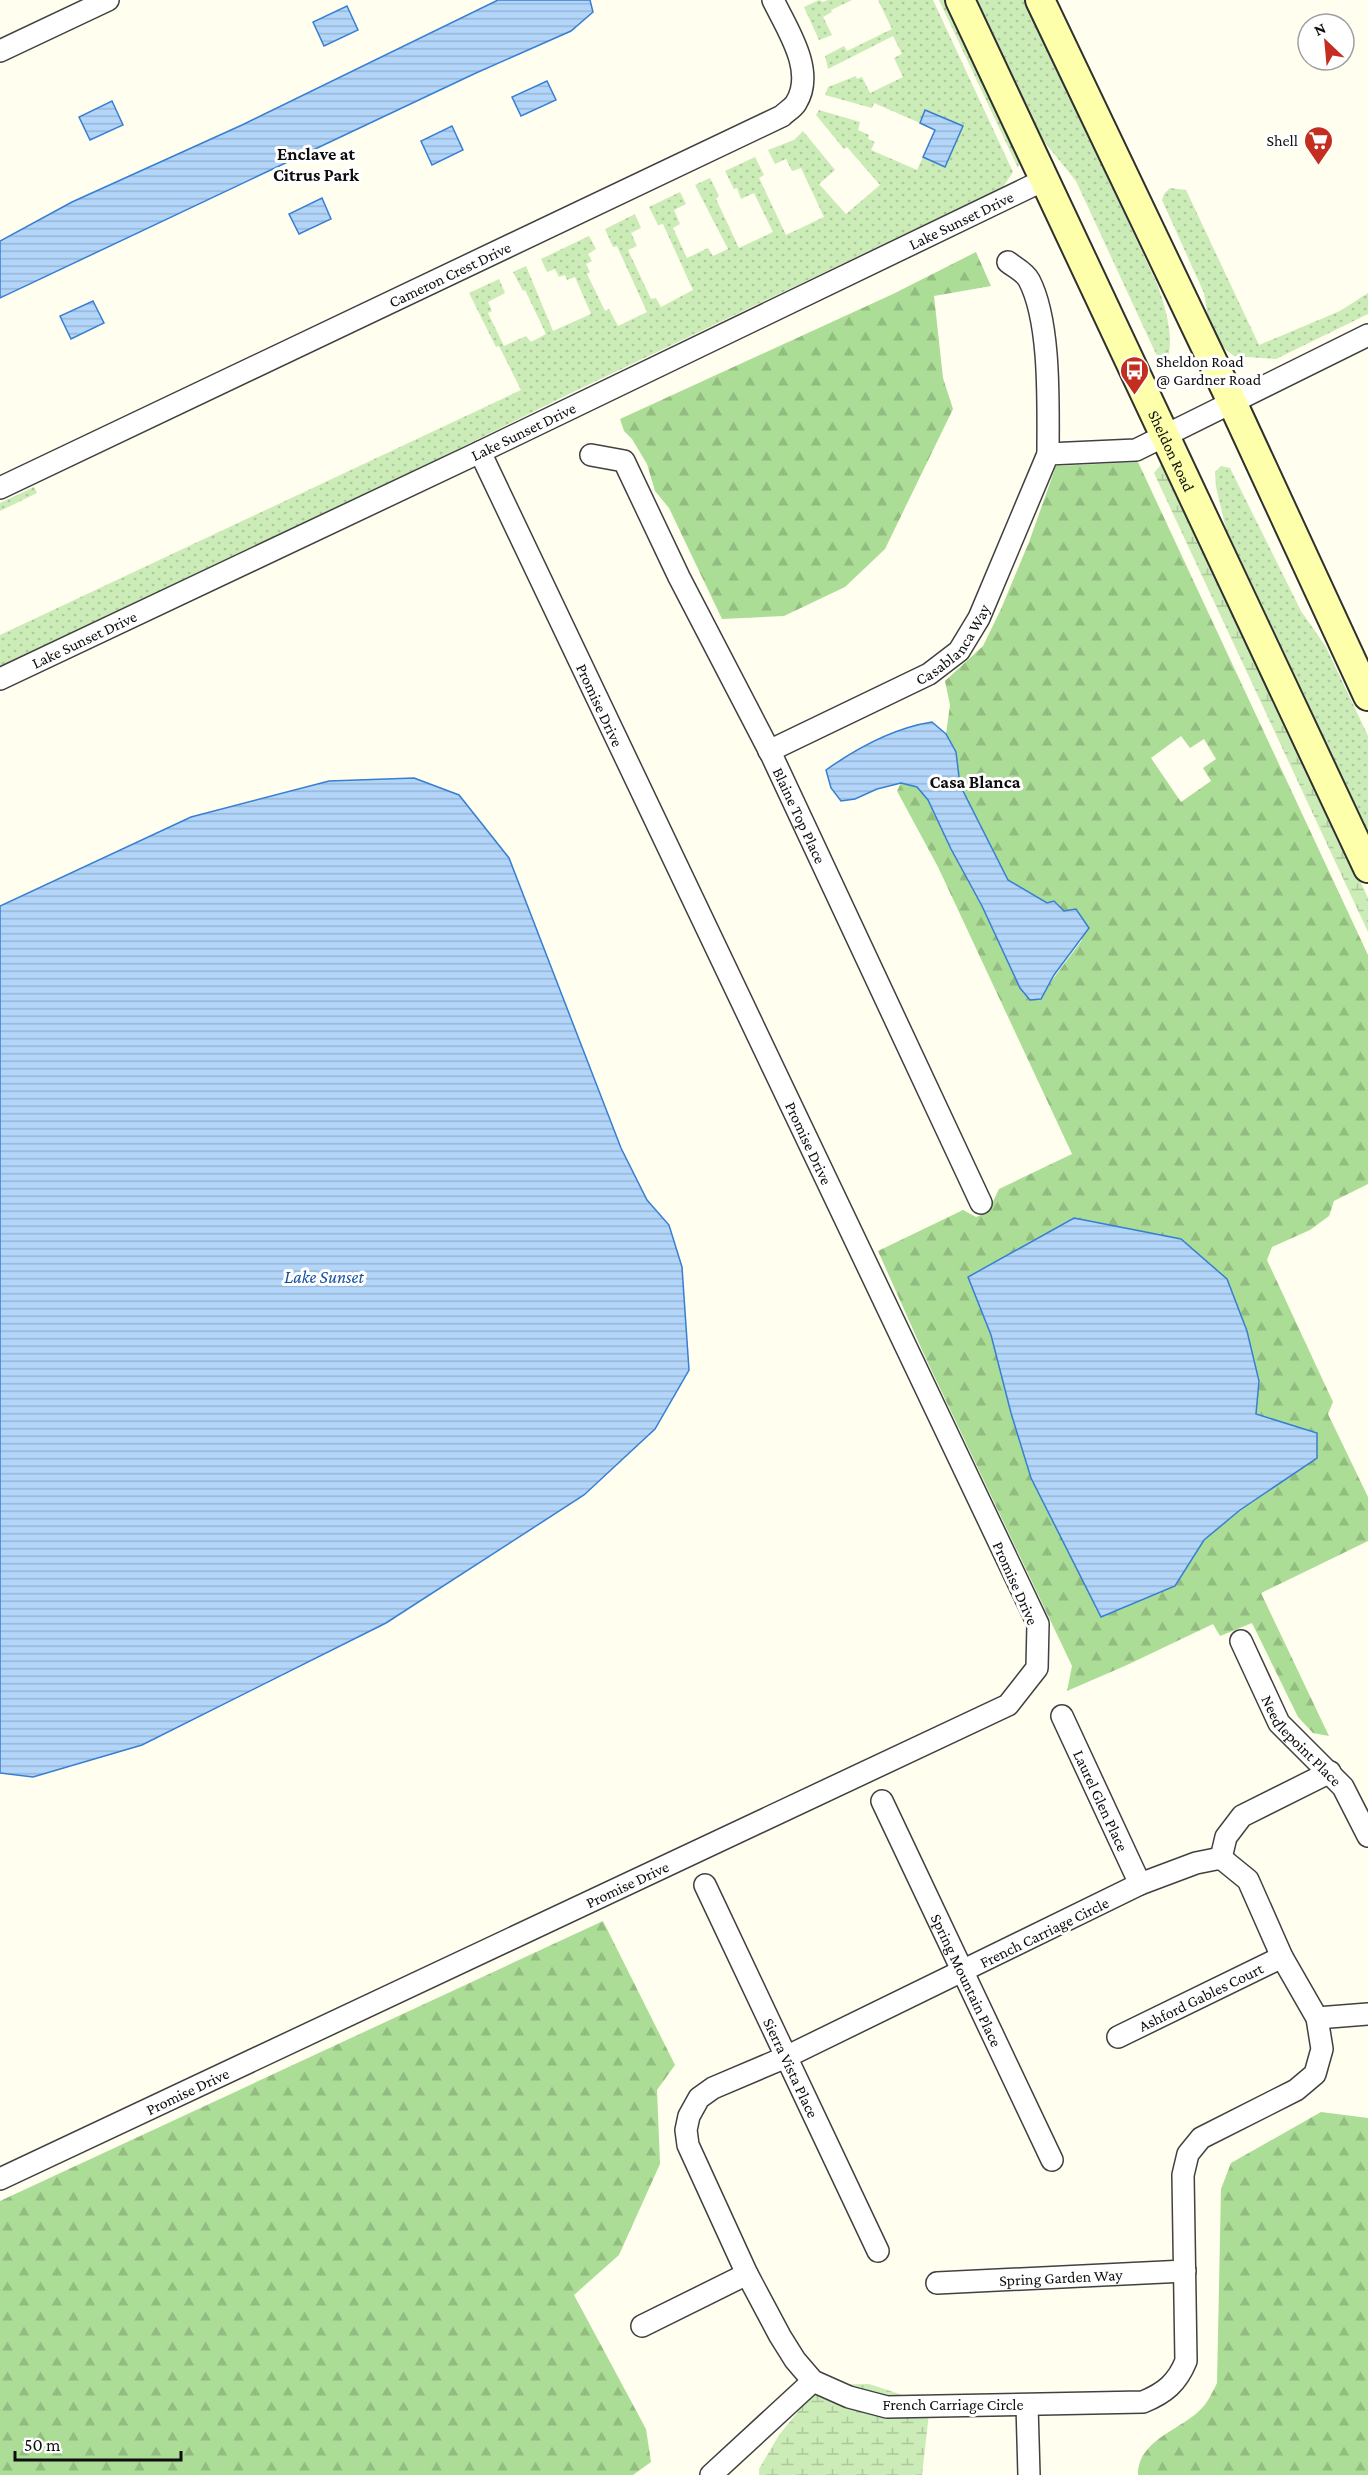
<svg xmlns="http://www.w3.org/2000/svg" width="1368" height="2475" font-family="'Crimson Pro',serif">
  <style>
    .grass { fill: url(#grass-dots) }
    .forest { fill: url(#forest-firs); fill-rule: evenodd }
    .wetland { fill: url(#wetland-marsh) }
    .water { fill: url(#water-rules); stroke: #367fd3; stroke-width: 1.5 }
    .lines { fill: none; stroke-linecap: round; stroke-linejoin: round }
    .minor-casing { stroke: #414141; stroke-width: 24 }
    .secondary-casing { stroke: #303030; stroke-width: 32 }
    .minor { stroke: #fff; stroke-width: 21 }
    .secondary { stroke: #fdffaa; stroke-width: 28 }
    .labels { text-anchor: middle; stroke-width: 6; stroke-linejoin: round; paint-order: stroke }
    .poi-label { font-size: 16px; fill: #0e0e0e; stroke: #fff; text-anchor: end }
    .street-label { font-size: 16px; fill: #0e0e0e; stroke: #fff }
    .neighbourhood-label { font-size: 18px; font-weight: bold; fill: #0e0e0e; stroke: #fff }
    .water-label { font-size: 18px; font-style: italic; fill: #1251a5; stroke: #fff }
  </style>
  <defs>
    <pattern id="grass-dots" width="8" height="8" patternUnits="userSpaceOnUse" patternTransform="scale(1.5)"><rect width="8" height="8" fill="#cbebb7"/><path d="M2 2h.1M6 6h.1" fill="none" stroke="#adc89c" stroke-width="1.8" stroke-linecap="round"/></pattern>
    <pattern id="forest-firs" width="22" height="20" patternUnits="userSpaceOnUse" patternTransform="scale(1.5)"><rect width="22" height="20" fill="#acdd96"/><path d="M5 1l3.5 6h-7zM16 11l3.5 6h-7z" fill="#93bc80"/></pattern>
    <pattern id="wetland-marsh" width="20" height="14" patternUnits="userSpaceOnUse" patternTransform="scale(1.5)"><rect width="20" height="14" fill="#cbebb7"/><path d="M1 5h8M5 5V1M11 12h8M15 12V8" fill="none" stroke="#adc89c"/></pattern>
    <pattern id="water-rules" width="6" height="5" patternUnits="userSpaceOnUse" patternTransform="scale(1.5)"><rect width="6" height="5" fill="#b2d5f9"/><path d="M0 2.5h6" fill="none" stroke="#98b6d4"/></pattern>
  </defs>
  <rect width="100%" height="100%" fill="#fffeef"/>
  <path class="grass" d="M819,0l4,2 5,-2h24l-21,10 1,2 -9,5 9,18 -13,5 -15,-33z
    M878,0h55l80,172 -10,15 -432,206 -147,73 -424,204v-35l521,-245 -22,-44 -3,1 -27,-54 30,-14 6,14 -17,9 4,9 -4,2 16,33 22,-10 5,6 15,-8 -21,-44 -2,1 -10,-19 13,-6 27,65 38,-17 -16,-37 -8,3 -2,-5 -6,2 -4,-8 -8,3 -6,-13 48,-23 7,13 -8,5 4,7 -6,3 4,8 -3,2 18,37 4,-2 9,17 29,-14 -30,-66 -4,1 -8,-18 30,-15 6,14 -10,5 6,13 -9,4 23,49 5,-1 5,9 32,-17 -30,-66 -5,1 -9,-18 31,-15 6,12 -12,6 6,14 -7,4 14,30 21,-10 5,8 15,-7 -33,-64 15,-7 9,18 -3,3 23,49 34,-16 -19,-39 -13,6 -4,-11 -3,1 -9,-18 30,-14 9,18 -5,3 27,57 38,-18 -23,-49 -9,3 -6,-12 -11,5 -7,-14 26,-10 9,-9 32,39 -16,14 27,30 34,-29 -33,-38 -3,2 -28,-34 3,-5 41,12 -2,8 11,5 -1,4 7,3 -4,8 46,20 6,-13 22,9 17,-40 -37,-16 -5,13 -46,-20 -2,5 -47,-13 3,-8 28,-11 1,3 5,-2 8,16 33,-16 -9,-19 8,-4 -9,-18 -65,33 -3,-13 19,-10 3,5 45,-22z
    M939,0h5l76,162 -2,6z
    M977,0h48l133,286c7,22 16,48 10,71l-6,2 -6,-5 -80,-173 -34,-42z
    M1170,188l16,2 73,155 81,-34 28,-18v21l-92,45 -42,-3 -15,-12 -10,-20 -5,-31 -42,-93 2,-6z
    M1221,466l9,2 71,143 25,36 42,89v99l-142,-306 -10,-42 -1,-15z
    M34,487l3,6 -37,18v-8z"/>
  <path class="forest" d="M976,252l15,34 -57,10 9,82 10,31 -68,140 -40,38 -61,29 -62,3 -53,-111 -14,-17 -8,-27 -15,-25 -8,-8 -4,-12 273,-125z
    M1138,462l230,493v229l-34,17 -5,15 -19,14 -38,17 -5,13 66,142 -5,12 40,83v44l-107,52 68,143 -16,-3 -15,-16 -46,-94 -32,13 -7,-12 -86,41 -60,26 5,-25 -145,-305 -49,-110 85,-41 13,7 12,-5 11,-23 73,-35 -134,-287 -41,-76 4,-8 16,4 11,13 23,49 31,57 62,85 38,-51 -18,-29 -10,-10 -7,2 -39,-23 -48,-95 -4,-33 -10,-18 4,-29 -5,-24 38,-35 18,-37 28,-67 27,-76zM1181,736l9,12 14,-9 12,20 -13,9 8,13 -30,21 -30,-44zM1074,1218l107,21 46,40 20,52 12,50 -3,33 61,19 -77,77 -36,30 -29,46 -144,-108 -20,-65 -20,-78 -23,-57z
    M603,1921l72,144 -18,25 3,74 -41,91 -45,40 72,134 5,33 -18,13h-633v-274z
    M1321,2112l47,6v357h-230c0,-36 44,-45 64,-67 6,-6 11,-17 15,-25l4,-194 10,-26z"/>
  <path class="wetland" d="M1164,461l152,325 -1,2 5,6 48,104v34l-214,-459z
    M869,2384l61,20 -8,71h-163v-6l20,-34 41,-50z"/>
  <path class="water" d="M498,0h92l3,12 -22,19 -95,42 -476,225v-57l72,-39 170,-77z
    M347,6l11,24 -34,16 -11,-24z
    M547,81l9,19 -35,16 -9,-19z
    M112,101l11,24 -33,15 -11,-23z
    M925,110l38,16 -18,41 -22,-10 12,-27 -15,-7z
    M452,126l11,24 -31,15 -11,-24z
    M322,198l9,21 -32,15 -10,-20z
    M93,301l11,22 -33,16 -11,-23z
    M932,722l14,12 10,18 4,33 48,95 39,23 7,-2 10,10 12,-2 13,19 -35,47 -13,24 -11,1 -10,-12 -38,-82 -31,-57 -23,-49 -11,-13 -16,-4 -24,6 -22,10 -14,2 -10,-13 -5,-18c31,-22 68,-42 106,-48z
    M414,778l45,17 50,63 112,290 26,52 22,25 13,42 7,103 -34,59 -71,66 -198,128 -244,122 -109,32 -33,-4v-867l191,-89 138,-36z
    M1074,1218l107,21 46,40 20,52 12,50 -3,33 61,19v25l-77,52 -36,30 -29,46 -74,31 -70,-139 -20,-65 -20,-78 -23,-58z"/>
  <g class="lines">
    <defs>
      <g id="minor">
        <path d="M0,51l108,-51"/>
        <path d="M1008,262c6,5 17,10 21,18 22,42 19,125 19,174"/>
        <path id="s1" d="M591,455l33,6 55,116 93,179 209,447"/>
        <path id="s2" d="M0,488l782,-372c4,-4 11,-8 14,-13 20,-32 -9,-74 -23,-103"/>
        <path id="s3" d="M0,679l480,-227 564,-272"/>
        <path id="s4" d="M769,751l160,-77 30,-23 20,-33 69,-164 88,-4 232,-115"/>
        <path id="s5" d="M1241,1641l38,82 64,64 25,49"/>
        <path id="s6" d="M1062,1716l78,168"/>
        <path id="s7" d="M882,1801l170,359"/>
        <path d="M1221,1858l27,22 34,77 35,61 5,31 -7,25 -19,16 -95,48 -13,16 -5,21 3,186c-9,22 -21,32 -43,41l-256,5 -38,-10 -36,-16 -18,-21 -15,-24 -33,-62 -59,-129 -2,-15 3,-14 10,-18 14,-10 73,-31 354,-173 56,-21z"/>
        <path d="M1221,1858l5,-21 16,-21 88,-44"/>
        <path id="s8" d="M705,1885l173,366"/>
        <path d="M1317,2018l51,-4"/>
        <path id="s9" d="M1118,2037l164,-80"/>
        <path id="s10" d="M0,2179l1008,-474 29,-37 1,-44 -558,-1172"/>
        <path id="s11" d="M937,2283l248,-12"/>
        <path d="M642,2326l105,-52"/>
        <path d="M1027,2405l2,70"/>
        <path d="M711,2475l102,-94"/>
      </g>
      <g id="secondary">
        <path id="s12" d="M960,0l408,868"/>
        <path d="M1040,0l192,402 136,294"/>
      </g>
    </defs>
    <use href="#minor" class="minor-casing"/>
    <use href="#secondary" class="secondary-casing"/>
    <use href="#minor" class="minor"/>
    <use href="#secondary" class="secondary"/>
  </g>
  <defs>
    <symbol id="supermarket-pin" viewBox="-11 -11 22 30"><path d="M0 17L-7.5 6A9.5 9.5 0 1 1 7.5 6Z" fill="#c42e20" stroke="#fff"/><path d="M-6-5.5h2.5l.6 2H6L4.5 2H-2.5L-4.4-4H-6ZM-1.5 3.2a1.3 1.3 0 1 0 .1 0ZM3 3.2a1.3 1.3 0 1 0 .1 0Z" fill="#fff"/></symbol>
    <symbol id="bus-pin" viewBox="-11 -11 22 30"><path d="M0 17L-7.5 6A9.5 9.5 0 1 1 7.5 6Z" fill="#c42e20" stroke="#fff"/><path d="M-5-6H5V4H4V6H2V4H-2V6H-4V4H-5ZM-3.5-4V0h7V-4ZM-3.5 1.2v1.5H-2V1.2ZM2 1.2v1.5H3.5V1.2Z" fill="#fff"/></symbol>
  </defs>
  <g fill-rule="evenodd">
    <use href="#supermarket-pin" x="1302" y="124" width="33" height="45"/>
    <use href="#bus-pin" x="1118" y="354" width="33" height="45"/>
  </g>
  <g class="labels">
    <g class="poi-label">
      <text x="1298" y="146">Shell</text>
      <text x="1156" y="367" text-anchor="start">Sheldon Road<tspan x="1156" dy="18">@ Gardner Road</tspan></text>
    </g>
    <g class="street-label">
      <text dy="6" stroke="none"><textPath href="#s3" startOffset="1065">Lake Sunset Drive</textPath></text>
      <text dy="6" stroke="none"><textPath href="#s2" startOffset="498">Cameron Crest Drive</textPath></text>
      <text dy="6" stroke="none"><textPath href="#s3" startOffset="579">Lake Sunset Drive</textPath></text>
      <text dy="6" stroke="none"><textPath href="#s12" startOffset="498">Sheldon Road</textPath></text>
      <text dy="6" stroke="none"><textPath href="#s3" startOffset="93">Lake Sunset Drive</textPath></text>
      <text dy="6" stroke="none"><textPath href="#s4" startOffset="216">Casablanca Way</textPath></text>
      <text transform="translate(600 705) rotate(65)" y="6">Promise Drive</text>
      <text dy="6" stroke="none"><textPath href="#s1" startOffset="429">Blaine Top Place</textPath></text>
      <text transform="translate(809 1143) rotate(65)" y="6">Promise Drive</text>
      <text transform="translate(1016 1583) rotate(66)" y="6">Promise Drive</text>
      <text dy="6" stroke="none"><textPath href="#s5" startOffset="118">Needlepoint Place</textPath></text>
      <text dy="6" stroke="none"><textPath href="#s6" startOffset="93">Laurel Glen Place</textPath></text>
      <text dy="6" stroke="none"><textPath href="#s10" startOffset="693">Promise Drive</textPath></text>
      <text transform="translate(1044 1932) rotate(-26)" y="6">French Carriage Circle</text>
      <text dy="6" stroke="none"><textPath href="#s7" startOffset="198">Spring Mountain Place</textPath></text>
      <text dy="6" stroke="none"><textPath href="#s9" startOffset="92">Ashford Gables Court</textPath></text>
      <text dy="6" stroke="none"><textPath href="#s8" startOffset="202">Sierra Vista Place</textPath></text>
      <text dy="6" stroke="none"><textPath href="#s10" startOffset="207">Promise Drive</textPath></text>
      <text dy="6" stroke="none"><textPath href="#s11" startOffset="124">Spring Garden Way</textPath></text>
      <text x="953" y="2410">French Carriage Circle</text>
    </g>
    <g class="neighbourhood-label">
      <text x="316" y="160">Enclave at<tspan x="316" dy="21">Citrus Park</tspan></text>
      <text x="975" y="788">Casa Blanca</text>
    </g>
    <g class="water-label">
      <text x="324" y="1283">Lake Sunset</text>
    </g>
  </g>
  <g transform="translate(1326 42) rotate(334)"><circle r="28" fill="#ffffff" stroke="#9f9f9f" stroke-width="1.5"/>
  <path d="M0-4.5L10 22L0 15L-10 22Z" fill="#c42e20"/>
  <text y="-9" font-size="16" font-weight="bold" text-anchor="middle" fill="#0e0e0e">N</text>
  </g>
  <path d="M15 2451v9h166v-9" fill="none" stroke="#0e0e0e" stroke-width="3"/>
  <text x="24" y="2451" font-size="18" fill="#0e0e0e" stroke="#ffffff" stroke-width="4.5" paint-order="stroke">50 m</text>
</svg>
